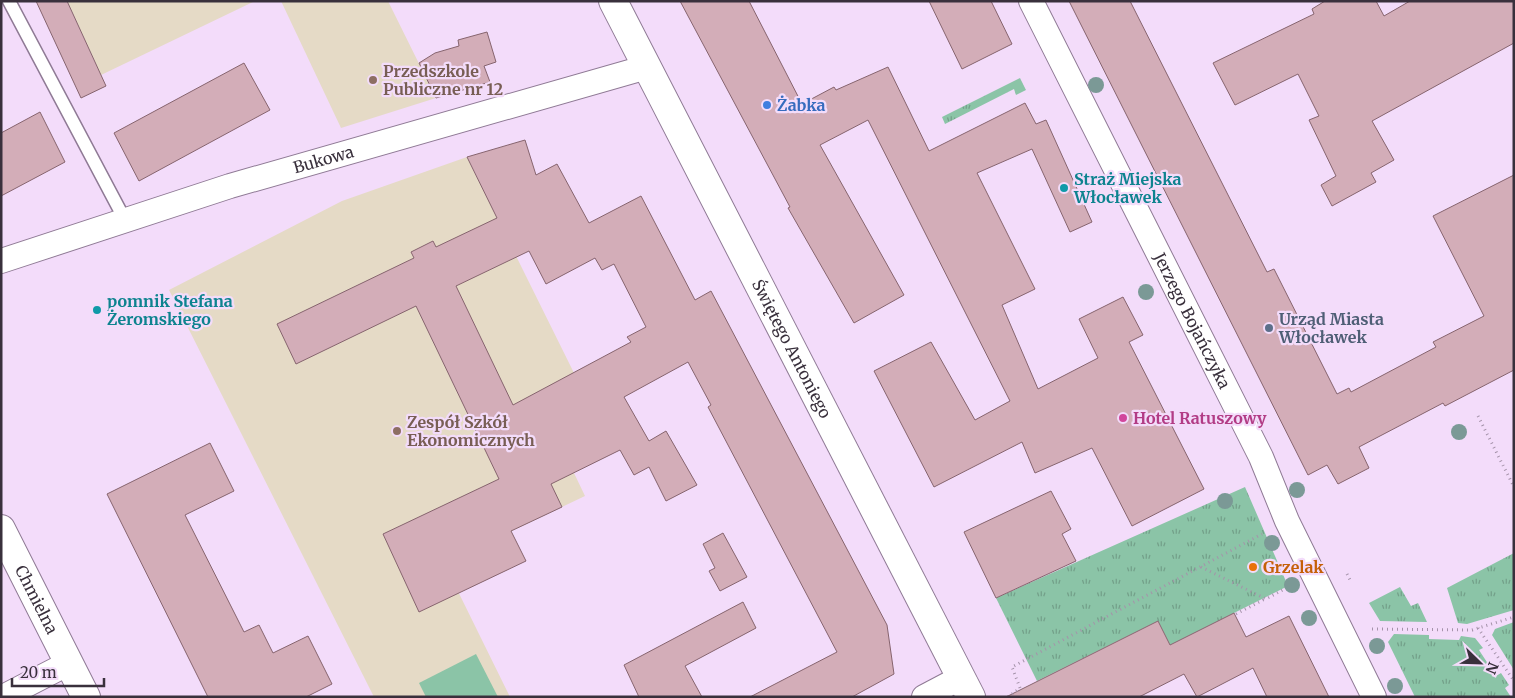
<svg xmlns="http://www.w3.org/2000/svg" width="1515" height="698" font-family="Merriweather,serif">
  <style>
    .education { fill: #e5dac6 }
    .grass { fill: url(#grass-tufts) }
    .green { fill: #8bc4a7 }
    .building { fill: #d3adb8; stroke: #86646e; fill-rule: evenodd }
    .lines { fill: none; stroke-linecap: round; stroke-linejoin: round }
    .service-casing { stroke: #8f7a95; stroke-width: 15 }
    .minor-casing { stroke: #8f7a95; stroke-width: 26 }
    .tertiary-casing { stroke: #8f7a95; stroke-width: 30 }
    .path { stroke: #a593aa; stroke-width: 3; stroke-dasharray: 1 4; stroke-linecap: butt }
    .service { stroke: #fff; stroke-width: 12 }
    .minor { stroke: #fff; stroke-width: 24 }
    .tertiary { stroke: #fff; stroke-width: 28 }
    .tree { fill: #7b9996 }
    .education-dot { fill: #8d6e63; stroke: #f3dcfa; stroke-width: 2 }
    .shop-dot { fill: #3f7fe0; stroke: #f3dcfa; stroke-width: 2 }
    .culture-dot { fill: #0f9aa8; stroke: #f3dcfa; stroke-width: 2 }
    .service-dot { fill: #5c6f8a; stroke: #f3dcfa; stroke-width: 2 }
    .hotel-dot { fill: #d1479c; stroke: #f3dcfa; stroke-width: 2 }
    .food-dot { fill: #e8710a; stroke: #f3dcfa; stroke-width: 2 }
    .labels { text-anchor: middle; stroke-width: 4.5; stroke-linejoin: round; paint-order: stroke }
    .education-label { font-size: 16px; font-weight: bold; fill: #785e54; stroke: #f3dcfa; text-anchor: start }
    .shop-label { font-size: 16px; font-weight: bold; fill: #366cbe; stroke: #f3dcfa; text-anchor: start }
    .street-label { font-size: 16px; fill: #39303c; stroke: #f3dcfa }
    .culture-label { font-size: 16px; font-weight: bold; fill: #0d838f; stroke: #f3dcfa; text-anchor: start }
    .service-label { font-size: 16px; font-weight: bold; fill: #4e5e75; stroke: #f3dcfa; text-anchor: start }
    .hotel-label { font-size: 16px; font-weight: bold; fill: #b23c85; stroke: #f3dcfa; text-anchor: start }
    .food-label { font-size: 16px; font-weight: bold; fill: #c56008; stroke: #f3dcfa; text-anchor: start }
  </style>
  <defs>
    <pattern id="grass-tufts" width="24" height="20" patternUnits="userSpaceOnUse" patternTransform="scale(1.25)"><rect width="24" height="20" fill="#8bc4a7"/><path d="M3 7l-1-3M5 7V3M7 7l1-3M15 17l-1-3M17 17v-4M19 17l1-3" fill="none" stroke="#73a089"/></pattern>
  </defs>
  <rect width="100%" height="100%" fill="#f3dcfa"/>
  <path class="education" d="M67,1h188l-154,74z
    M281,1h107l48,97 -95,30z
    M467,157l107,216v100l11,23 -84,40 -55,31 64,130h-136l-205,-407 173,-89z"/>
  <path class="grass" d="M1020,78l6,12 -10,5 -2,-6 -69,35 -3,-7z
    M1245,487l43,99 -118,59 -12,-24 -121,60 -41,-83z
    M1514,553v57l-47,14 -9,-1 -11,-35z
    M1400,587l11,19 7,-3 9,19 -47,-1 -11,-18z
    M1514,622v48l-22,-35 3,-6z
    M1394,634l35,1v4l30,1 2,-4 14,2 8,10 -4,2 17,26 5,-3 8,12 -4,3 6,9h-96l-27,-55z"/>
  <path class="green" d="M476,654l22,43h-72l-7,-14z"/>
  <path class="building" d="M36,1h31l39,85 -25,12z
    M680,1h69l53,103 32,-17 2,3 52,-23 41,84 96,-48 11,21 10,-4 46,102 -22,10 -38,-83 -55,24 58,116 -33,16 36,84 60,-31 -19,-39 44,-22 20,38 -14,7 75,147 -72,37 -40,-78 -57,25 -13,-31 -88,45 -60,-116 57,-29 44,78 35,-19 -142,-281 -48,25 84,150 -50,28 -66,-115 2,-1z
    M929,1h62l21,43 -50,25z
    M1069,1h61l137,271 7,-3 63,125 12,-6 2,4 85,-45 -3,-5 51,-26 -51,-100 81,-41v195l-69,36 -2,-3 -84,44 10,21 -31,16 -11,-19 -19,10z
    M1325,1h51l8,15 26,-15h104v42l-142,78 22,39 -23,13 5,9 -44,24 -11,-21 15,-9 -27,-56 10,-4 -21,-42 -63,31 -22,-42 101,-49 -2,-5z
    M487,32l9,30 -12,4 6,16 -54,16 -17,-35 16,-10 24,-7 -1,-6z
    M244,63l26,47 -131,71 -25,-48z
    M40,112l25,50 -64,34v-63z
    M525,140l11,35 21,-11 32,59 52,-27 54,104 16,-9 176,334 7,49 -42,23h-102l87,-45 -129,-245 3,-2 -23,-43 -64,35 25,44 17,-10 31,54 -31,16 -17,-34 -15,8 -14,-25 -69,34 11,23 -51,24 15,30 -107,51 -36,-78 116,-55 -83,-173 -120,58 -19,-40 137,-66 -3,-6 22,-11 3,6 61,-29 -30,-61zM529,251l17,33 49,-26 7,12 12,-6 32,63 -19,10 4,5 -118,63 -57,-119z
    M210,443l24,48 -49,24 59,117 15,-7 14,28 35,-17 24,48 -26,13h-98l-101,-203z
    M1051,491l20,38 -9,5 14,27 -80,37 -32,-66z
    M723,533l24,44 -27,14 -11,-20 6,-3 -12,-24z
    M743,602l13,26 -71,38 17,31h-63l-15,-32z
    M1234,613l12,24 43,-21 40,81h-62l-14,-29 -56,29 -13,-23 -45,23h-133l152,-76 12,24z"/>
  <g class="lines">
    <defs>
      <path id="service" d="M9,1l116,219"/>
      <g id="minor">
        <path id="s1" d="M1031,1l230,456 26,64 87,176"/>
        <path id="s2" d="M1,261l229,-75 417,-119"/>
        <path d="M3,697l66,-34"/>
        <path d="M924,697l36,-19"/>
      </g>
      <g id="tertiary">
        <path id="s3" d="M613,1l358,696"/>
        <path id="s4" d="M1,529l85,168"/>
      </g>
    </defs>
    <use href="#service" class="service-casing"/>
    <use href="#minor" class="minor-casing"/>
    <use href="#tertiary" class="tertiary-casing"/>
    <path class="path" d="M1478,416l36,71
      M1201,567l65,32 22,-12
      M1347,574l3,6
      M1236,614l29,-15
      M1478,628l36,53
      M1372,629l100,1 42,-13
      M1008,697l12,-9 -8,-21 250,-133"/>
    <use href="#service" class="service"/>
    <use href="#minor" class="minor"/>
    <use href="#tertiary" class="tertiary"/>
  </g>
  <g class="tree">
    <circle cx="1096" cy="85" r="8"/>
    <circle cx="1146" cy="292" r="8"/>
    <circle cx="1459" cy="432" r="8"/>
    <circle cx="1297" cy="490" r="8"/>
    <circle cx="1225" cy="501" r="8"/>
    <circle cx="1272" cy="543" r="8"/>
    <circle cx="1292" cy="585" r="8"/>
    <circle cx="1309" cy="618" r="8"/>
    <circle cx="1377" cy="646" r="8"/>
    <circle cx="1395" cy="686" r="8"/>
  </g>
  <g class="education-dot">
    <circle cx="373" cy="80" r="5"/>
    <circle cx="397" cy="431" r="5"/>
  </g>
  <circle class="shop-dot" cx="767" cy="105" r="5"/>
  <g class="culture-dot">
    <circle cx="1064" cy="188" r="5"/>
    <circle cx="97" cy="310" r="5"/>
  </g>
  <circle class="service-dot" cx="1269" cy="328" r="5"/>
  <circle class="hotel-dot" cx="1123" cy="418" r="5"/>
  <circle class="food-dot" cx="1253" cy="567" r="5"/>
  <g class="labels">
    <g class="education-label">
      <text x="383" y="77">Przedszkole<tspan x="383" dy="18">Publiczne nr 12</tspan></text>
      <text x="407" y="428">Zespół Szkół<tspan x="407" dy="18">Ekonomicznych</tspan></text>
    </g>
    <g class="shop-label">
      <text x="777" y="111">Żabka</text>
    </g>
    <g class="street-label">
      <text dy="6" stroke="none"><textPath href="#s2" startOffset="338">Bukowa</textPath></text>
      <text dy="6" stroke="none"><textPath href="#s1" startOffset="358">Jerzego Bojańczyka</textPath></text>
      <text dy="6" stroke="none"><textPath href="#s3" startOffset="391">Świętego Antoniego</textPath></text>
      <text dy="6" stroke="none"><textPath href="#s4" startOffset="79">Chmielna</textPath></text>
    </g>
    <g class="culture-label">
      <text x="1074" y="185">Straż Miejska<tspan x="1074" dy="18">Włocławek</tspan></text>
      <text x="107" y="307">pomnik Stefana<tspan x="107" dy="18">Żeromskiego</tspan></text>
    </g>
    <g class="service-label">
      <text x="1279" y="325">Urząd Miasta<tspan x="1279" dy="18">Włocławek</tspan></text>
    </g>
    <g class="hotel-label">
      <text x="1133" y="424">Hotel Ratuszowy</text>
    </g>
    <g class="food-label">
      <text x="1263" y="573">Grzelak</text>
    </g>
  </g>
  <rect width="1515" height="698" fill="none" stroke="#39303c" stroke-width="5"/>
  <g transform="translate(1480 663) rotate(113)" stroke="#f3dcfa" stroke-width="4" paint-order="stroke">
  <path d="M0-4L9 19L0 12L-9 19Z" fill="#39303c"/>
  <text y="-8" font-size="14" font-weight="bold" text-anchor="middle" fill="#39303c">N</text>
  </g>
  <path d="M12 678v8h92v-8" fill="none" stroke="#39303c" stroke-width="2.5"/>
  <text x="20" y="678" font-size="15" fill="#39303c" stroke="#f3dcfa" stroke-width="4" paint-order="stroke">20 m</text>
</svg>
